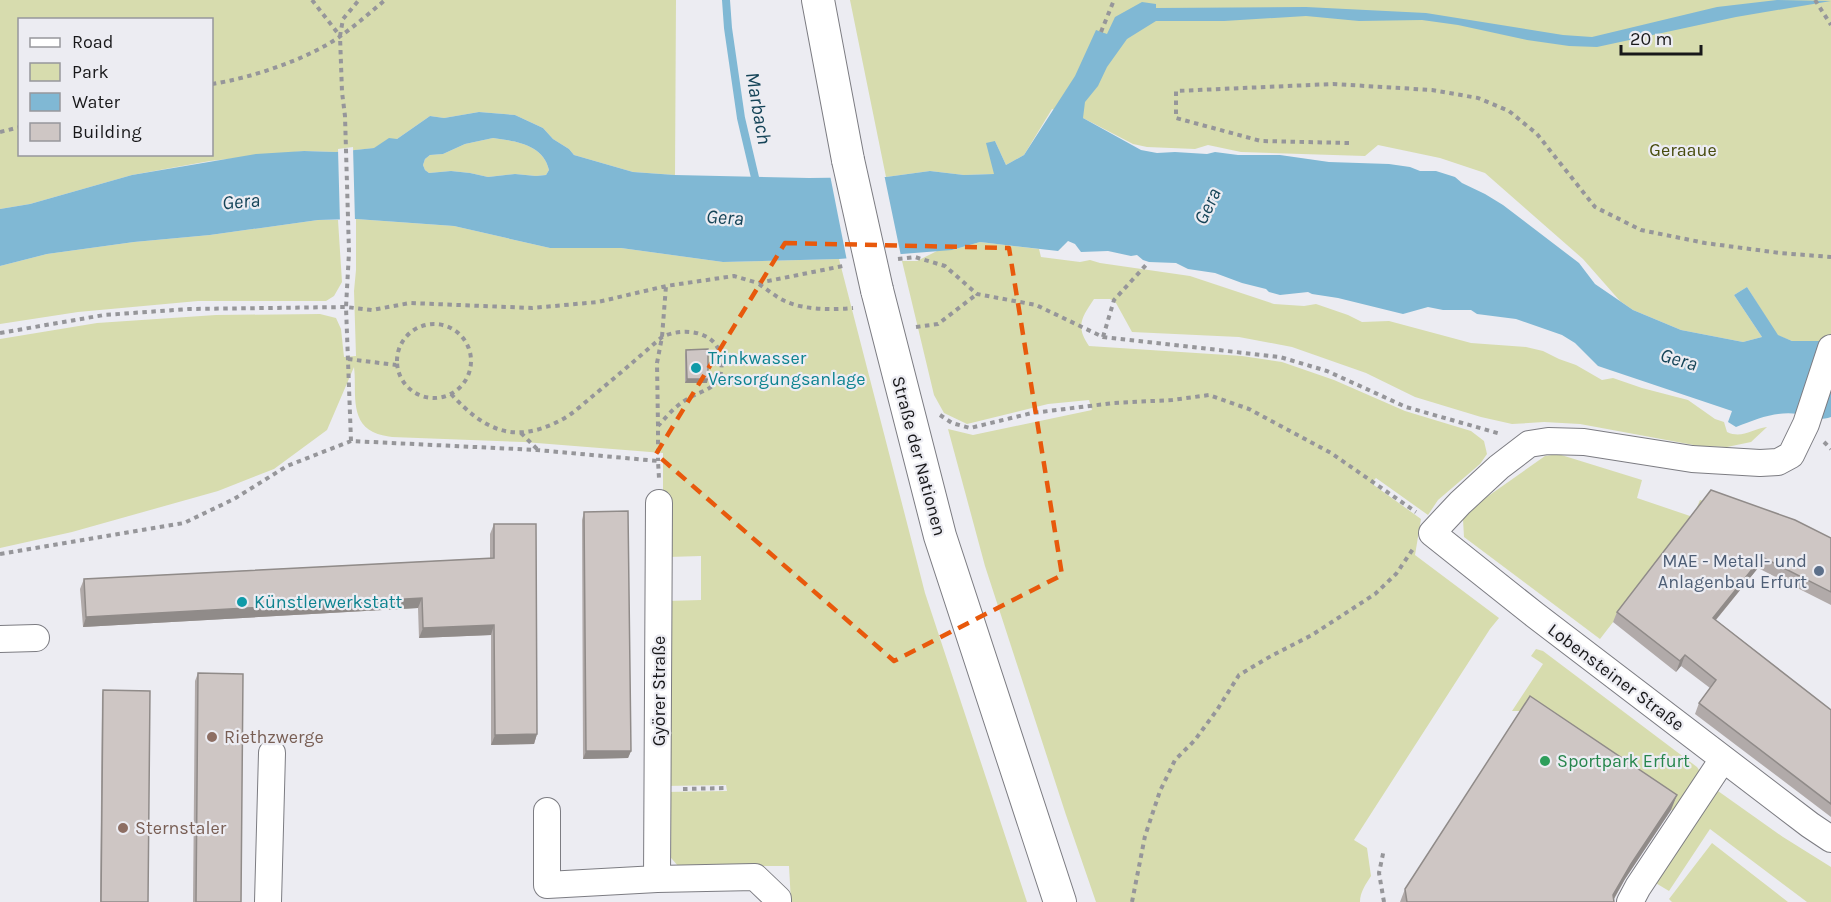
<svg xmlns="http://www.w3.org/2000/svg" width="1831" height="902" font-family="Karla,sans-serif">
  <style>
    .green { fill: #d7dcae; fill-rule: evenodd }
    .water { fill: #80b8d4; fill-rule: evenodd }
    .pier { fill: #ececf2 }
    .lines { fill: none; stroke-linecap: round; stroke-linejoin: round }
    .stream { stroke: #80b8d4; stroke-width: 8 }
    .minor-casing { stroke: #7c7c82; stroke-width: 28 }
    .major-casing { stroke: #7c7c82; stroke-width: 34 }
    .path { stroke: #96969a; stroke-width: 4; stroke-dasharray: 4.5 4.5; stroke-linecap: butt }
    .minor { stroke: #fff; stroke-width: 26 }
    .major { stroke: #fff; stroke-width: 32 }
    .major-bridge-casing { stroke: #7c7c82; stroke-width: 34; stroke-linecap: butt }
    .major-bridge { stroke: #fff; stroke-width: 32 }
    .wall { fill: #b1aaa9 }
    .shaded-wall { fill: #908b89 }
    .building { fill: #cec6c4; stroke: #908b89; stroke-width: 1.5 }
    .marked { fill: none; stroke: #e8590c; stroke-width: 4.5; stroke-dasharray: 12 8; stroke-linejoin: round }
    .culture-dot { fill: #0f9aa8; stroke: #ececf2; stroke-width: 2 }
    .service-dot { fill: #5c6f8a; stroke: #ececf2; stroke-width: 2 }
    .education-dot { fill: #8d6e63; stroke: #ececf2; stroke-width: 2 }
    .leisure-dot { fill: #2e9e5b; stroke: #ececf2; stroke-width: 2 }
    .labels { text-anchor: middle; stroke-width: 4.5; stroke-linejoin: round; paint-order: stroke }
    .park-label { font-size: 18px; fill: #484c0e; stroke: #ececf2 }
    .culture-label { font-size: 18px; fill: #0d838f; stroke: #ececf2; text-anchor: start }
    .street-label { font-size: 18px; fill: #18181a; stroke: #ececf2 }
    .service-label { font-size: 18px; fill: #4e5e75; stroke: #ececf2; text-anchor: end }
    .education-label { font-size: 18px; fill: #785e54; stroke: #ececf2; text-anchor: start }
    .leisure-label { font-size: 18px; fill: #27864d; stroke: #ececf2; text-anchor: start }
    .water-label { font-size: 20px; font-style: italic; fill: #154458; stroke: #ececf2 }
  </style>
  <rect width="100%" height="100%" fill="#ececf2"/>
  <path class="green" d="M0,0h676l-1,175 -42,-3 -59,-17 -5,-6 -16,-10 -10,-11 -28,-13 -36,-3 -35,6 -14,-2 -33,23h-8l-14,9 -39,4 -32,-1 -94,10 -78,14 -102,29 -30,5zM20,20h192v134h-192z
    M850,0h981v343l-11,-2h-28l-15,-6 -30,-48 -13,8 28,42 -19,5 -62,-12 -48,-20 -13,-9 -37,-42 -98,-86 -45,-15 -62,-13 -13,11 -124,-4 -33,-7 -13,4 -48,-2 -14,-3 -50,-26 -31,-9 -28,46 -18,10 -11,-24 -1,33 -30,1 -34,-4 -44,6z
    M493,138c22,3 50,6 56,32l-3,5 -10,1 -21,-2 -27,3 -18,-4 -19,-2 -22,2 -4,-3 -2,-5 2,-6 5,-4 13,-1 22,-10z
    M356,219l98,7 96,22h71l102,14 116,-3 86,334 102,309h-236l-2,-36h-111l-12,-14 -1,-60 62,-1 -1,-6 -62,1 3,-185 34,-1v-44l-33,1 -5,-50v-54l-139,-11 -132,-5c-6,-1 -13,-2 -19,-5 -24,-12 -16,-43 -19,-65l-27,63 -53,39 -56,22 -146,41 -72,16v-209l97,-16 119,-8 104,-1 16,4 5,11 3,28 12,-1 -2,-65 2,-21z
    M318,220h20l4,62 -8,14 -8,5h-128l-120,11 -78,12v-58l47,-12 87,-12 76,-7z
    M980,242l59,7 2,8 39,5 10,-2 10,3 90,13 84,28 30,2 12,-2 32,11 14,7 27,-1 82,22 55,4 17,4 16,8 17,6 26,15 11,-2 29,10 46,12 27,19 9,3 3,10c15,7 25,-3 40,-5l-16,15 -24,5 -28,-1 -119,-22 -36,-2 -32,2 -31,-7 -66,-20 -49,-24 -74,-26 -53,-10 -107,-5 -16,-29 -6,-4h-16c-12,18 -19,27 -5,47l153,10 40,6 52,18 71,31 66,20 13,10 3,13 -7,10 -42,36 -10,15 -52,-37 -5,5 50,36 -6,36 84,63 -9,11 -136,211 13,8 4,28c-5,8 -11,16 -11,26h-264l-30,-87 -81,-249 -37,-137 25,6 119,-25 -3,-10 -41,4 -81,20 -23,-11 -10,-18 -32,-134h15l24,-12 11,1z
    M1558,454l84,26 -5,18 56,19 7,-17 6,2 -106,137 -136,-102 -1,-18 21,-20 61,-43z
    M1536,649l7,2 154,116 4,6 -25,40 -152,-102h-12l31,-47 -12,-8z
    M1718,791l65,46 48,30v35h-24l-97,-73 -41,62 -15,-9z
    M1712,843l76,59h-116l-3,-3z"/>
  <path class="water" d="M1777,0l54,1 -95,16 -139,30 -28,-1 -42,-6 -69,-15 -36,-5 -63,1 -53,-5 -82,5h-68l-29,18 -20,28 -9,19 -13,16 -2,16 58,32 16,3 18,-1 32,2 8,-2 23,3h42l49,7 60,2 21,3 10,4h16l19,6 7,6 23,11 18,11 76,58 16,21 38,26 48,20 62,12 19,-5 -28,-42 13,-8 31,48 14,6h28l11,2v74c-16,5 -18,-1 -33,-3 -23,-3 -41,5 -62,13l-8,-5 4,-11 -134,-45 -23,-23 -13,-8 -46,-16 -39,-5 -6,-4h-28l-15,-3 -25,7 -65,-16 -26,-4 -4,-2 -28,3 -11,-3 -3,-3 -24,-6 -27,-10 -27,-4 -12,-6 -27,-1 -6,-2 -6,-5 -6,1 -23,-5 -27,1 -6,-8 -7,-3 -10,10 -78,-9 -28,8 -113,9 -116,3 -102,-14h-71l-96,-22 -98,-7 -38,1 -108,15 -76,7 -87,12 -47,12v-57l30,-5 102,-29 124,-21 48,-3 32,1 38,-4 15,-10 8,1 33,-23 14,2 35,-6 36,3 28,13 10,11 16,10 5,6 59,17 42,3 134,3 77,-1 44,-6 34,4 30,-1 -8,-31 9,-2 11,24 18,-10 51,-79 21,-46 11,4 8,-17 27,-15 14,2v4l150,-1 120,6 137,22 29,2 125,-30zM493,138c22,3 50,6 56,32l-3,5 -10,1 -21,-2 -27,3 -18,-4 -19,-2 -22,2 -4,-3 -2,-5 2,-6 5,-4 13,-1 22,-10z"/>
  <path class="pier" d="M353,147l2,75 -15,1 -2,-74z
    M884,174l17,82 -54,5 -17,-86z"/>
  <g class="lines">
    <path class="stream" d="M726,0l2,28 13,90 16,68"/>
    <defs>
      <path id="minor" d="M1831,348l-25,76 -15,31 -13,7 -18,1 -68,-4 -108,-17 -36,-1 -19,3 -30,23 -39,36 -28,30 103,82 275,210 21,14
        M659,503l-2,376 98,-2 23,22v3
        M0,639l36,-1
        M547,811v74l110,-6
        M268,902l4,-149
        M1630,902l8,-15 85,-128"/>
      <path id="major" d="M818,0l30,160
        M877,290l63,246 120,366"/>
    </defs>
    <use href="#minor" class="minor-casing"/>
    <use href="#major" class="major-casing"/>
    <path class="path" d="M312,0l28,36
      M1815,0l16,25
      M1101,32l13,-32
      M212,84c39,-6 97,-25 130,-49 15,-11 29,-23 43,-35
      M0,132l20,-5
      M1349,143l-88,-2 -85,-23v-27l157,-7 99,6 46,8 31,13 28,23 58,73 46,23 64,13 75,10 51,4
      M898,259l17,-2 30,9 32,28 59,11 67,32 177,20 47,14 79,36 95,27
      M759,284c9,6 18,14 28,18 19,8 46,8 66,6
      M397 361a37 37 0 1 1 74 0a37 37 0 1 1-74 0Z
      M916,327l22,-3 39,-30
      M0,333l104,-18 85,-6 157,-2 26,3 38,-7 122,5 66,-6 68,-16 68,-10 24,7 85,-17
      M1103,337l11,-37 32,-35
      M348,359l48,6
      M451,394c33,36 63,51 110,26 12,-6 23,-17 33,-25 23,-19 45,-38 68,-58 20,-10 56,-7 59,22 1,8 1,16 -4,22 -6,9 -20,12 -28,17 -13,7 -22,18 -31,28v35
      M940,415l12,8 18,5 62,-15 82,-10 58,-3 37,-5 40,14 82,44 85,59
      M658,426l-1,-63 5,-26 4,-51
      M521,433l16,16
      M351,441l-5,-134 3,-55 -4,-136 -3,-24 -2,-56 3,-17 16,-19
      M1824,442l7,7
      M0,554l184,-31 50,-24 53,-33 64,-25 186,9 121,11 1,17
      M683,789l44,-1
      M1132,902l13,-66 15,-45 15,-31 20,-20 22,-30 22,-35 32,-19 41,-21 63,-41 21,-20 17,-25
      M1384,902l-5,-29 5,-24"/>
    <use href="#minor" class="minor"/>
    <use href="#major" class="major"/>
    <defs>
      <path id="major-bridge" d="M848,160l29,130"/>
    </defs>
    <use href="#major-bridge" class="major-bridge-casing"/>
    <use href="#major-bridge" class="major-bridge"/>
  </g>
  <path class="wall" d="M686,350l21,33h-22v-29z
    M1711,490l120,48v67l-73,-37 -42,52 115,90v107l-136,-103 4,-11 11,-15 -29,-22 -5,6 -63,-50 4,-10z
    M584,512l47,239 -3,7 -45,1 -1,-239z
    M494,524l43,210 -3,10 -43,1v-110l-72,3 -1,-30 -335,19 -3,-38 4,-10 406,-21v-24z
    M198,673l43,229h-48l2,-221z
    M103,690l45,212h-48l2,-207z
    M1671,810l-46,69 -11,20v3h-214l5,-13z"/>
  <path class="shaded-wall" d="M687,379h21l-1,4h-22z
    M1762,557l-4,11 -49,60 4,-10z
    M422,598l-4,10 -335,19 3,-10z
    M494,625l-3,10 -72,3 4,-10z
    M1685,655l-4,11 -5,6 4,-11z
    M537,734l-3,10 -43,1 4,-10z
    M586,751h45l-3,7 -45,1z
    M1677,795l-6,15 -46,69 -13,23 1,-7 18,-31z"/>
  <path class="building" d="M708,349v30h-21l-1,-29z
    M1711,490l84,30 36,18v54l-69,-35 -49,61 118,92v94l-132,-101 17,-23 -31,-25 -5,6 -63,-49z
    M628,511l3,240h-45l-2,-239z
    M494,524h42l1,210 -42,1 -1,-110 -71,3 -1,-30 -336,19 -2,-38 410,-21z
    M198,673l45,1 -2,228h-45z
    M103,690l47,1 -2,211h-47z
    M1530,696l147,99 -46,69 -18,31 1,7h-207l-2,-13z"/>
  <path class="marked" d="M785,243l224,5 53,327 -168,86 -238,-207z"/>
  <g class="culture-dot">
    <circle cx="696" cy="368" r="6"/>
    <circle cx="242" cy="602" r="6"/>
  </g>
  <circle class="service-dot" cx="1819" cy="571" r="6"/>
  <g class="education-dot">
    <circle cx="212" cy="737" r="6"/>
    <circle cx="123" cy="828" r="6"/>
  </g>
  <circle class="leisure-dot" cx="1545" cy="761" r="6"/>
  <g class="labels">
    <g class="park-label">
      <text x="1683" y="156">Geraaue</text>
    </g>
    <g class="culture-label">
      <text x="708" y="364">Trinkwasser<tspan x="708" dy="21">Versorgungsanlage</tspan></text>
      <text x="254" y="608">Künstlerwerkstatt</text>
    </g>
    <g class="street-label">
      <text transform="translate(919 456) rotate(75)" y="6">Straße der Nationen</text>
      <text transform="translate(1616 677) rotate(37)" y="6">Lobensteiner Straße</text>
      <text transform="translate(659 691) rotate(-90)" y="6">Györer Straße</text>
    </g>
    <g class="service-label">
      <text x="1807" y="567">MAE - Metall- und<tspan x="1807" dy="21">Anlagenbau Erfurt</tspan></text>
    </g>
    <g class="education-label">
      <text x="224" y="743">Riethzwerge</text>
      <text x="135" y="834">Sternstaler</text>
    </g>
    <g class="leisure-label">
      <text x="1557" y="767">Sportpark Erfurt</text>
    </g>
    <g class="water-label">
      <text transform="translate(759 108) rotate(80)" y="7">Marbach</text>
      <text transform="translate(241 201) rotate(-5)" y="7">Gera</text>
      <text transform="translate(1207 206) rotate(-65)" y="7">Gera</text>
      <text transform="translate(725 217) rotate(4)" y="7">Gera</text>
      <text transform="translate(1679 359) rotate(16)" y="7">Gera</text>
    </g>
  </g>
  <rect x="18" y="18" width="195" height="138" fill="#ececf2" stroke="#97979c" stroke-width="1.5"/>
  <rect x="30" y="38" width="30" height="9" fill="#ffffff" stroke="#97979c" stroke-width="1.5"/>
  <text x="72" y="48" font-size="18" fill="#18181a">Road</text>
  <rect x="30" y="63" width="30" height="18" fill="#d7dcae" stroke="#97979c" stroke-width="1.5"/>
  <text x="72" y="78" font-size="18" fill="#18181a">Park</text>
  <rect x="30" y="93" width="30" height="18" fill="#80b8d4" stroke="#97979c" stroke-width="1.5"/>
  <text x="72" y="108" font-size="18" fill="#18181a">Water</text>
  <rect x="30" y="123" width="30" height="18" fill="#cec6c4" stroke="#97979c" stroke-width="1.5"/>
  <text x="72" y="138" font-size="18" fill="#18181a">Building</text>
  <path d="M1621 45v9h80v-9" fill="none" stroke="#18181a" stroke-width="3"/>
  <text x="1630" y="45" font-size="18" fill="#18181a" stroke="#ececf2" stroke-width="4.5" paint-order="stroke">20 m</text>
</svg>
